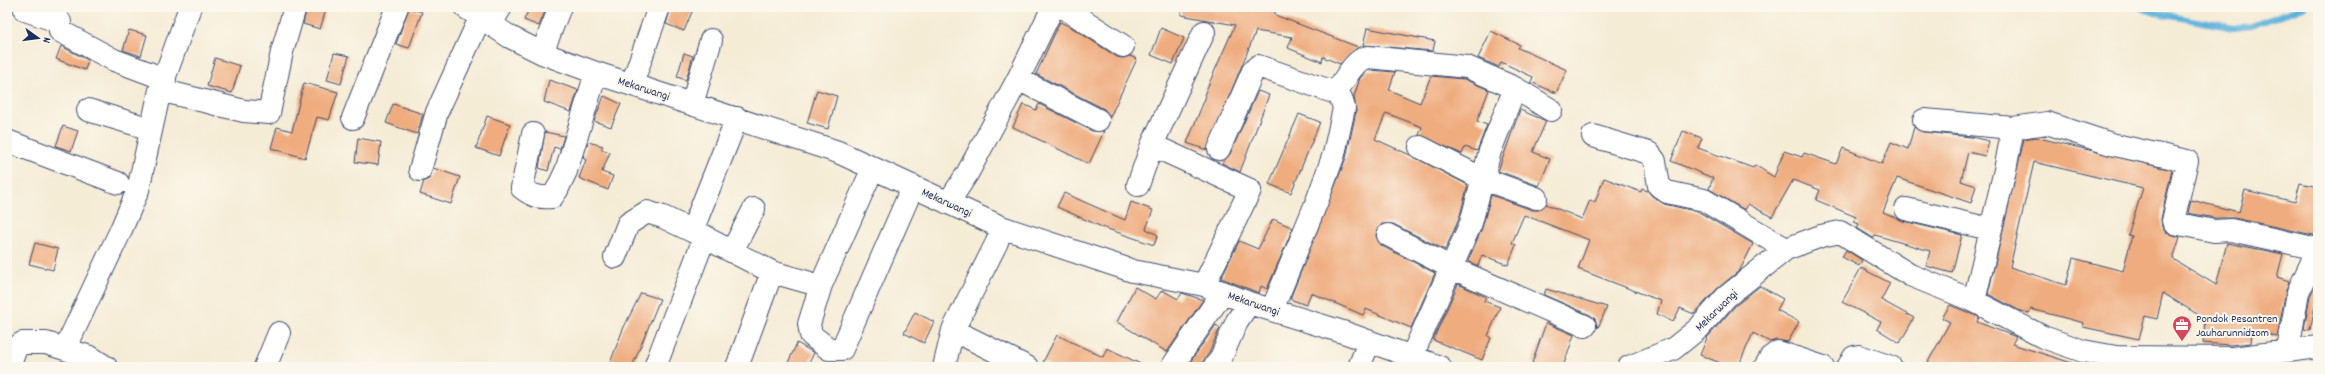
<svg xmlns="http://www.w3.org/2000/svg" width="2325" height="374" font-family="Dekko,sans-serif">
  <style>
    .lines { fill: none; stroke-linecap: round; stroke-linejoin: round }
    .stream { stroke: #61b3dc; stroke-width: 6 }
    .building { fill: #efac7e; fill-rule: evenodd }
    .minor-casing { stroke: #3c4b70; stroke-width: 24 }
    .minor { stroke: #fff; stroke-width: 22 }
    .labels { text-anchor: middle; stroke-width: 4; stroke-linejoin: round; paint-order: stroke }
    .street-label { font-size: 12px; fill: #1b2f5e; stroke: #fbf7ec }
    .poi-label { font-size: 12px; fill: #1b2f5e; stroke: #fbf7ec; text-anchor: start }
  </style>
  <rect width="100%" height="100%" fill="#fbf7ec"/>
  <filter id="ink" filterUnits="userSpaceOnUse"><feTurbulence type="fractalNoise" baseFrequency=".025" numOctaves="2"/><feDisplacementMap in="SourceGraphic" scale="8" xChannelSelector="R" yChannelSelector="G"/><feConvolveMatrix kernelMatrix="1 2 1 2 8 2 1 2 1" color-interpolation-filters="sRGB"/></filter>
  <filter id="wash" filterUnits="userSpaceOnUse"><feTurbulence type="fractalNoise" baseFrequency=".012" numOctaves="4" result="noise"/><feDisplacementMap in="SourceGraphic" scale="16" xChannelSelector="R" yChannelSelector="G"/><feGaussianBlur stdDeviation="0.9" result="paint"/><feColorMatrix in="noise" values="0 0 0 0 0 0 0 0 0 0 0 0 0 0 0 0 0 1.4 0 .05"/><feComposite in="paint" operator="in"/></filter>
  <g filter="url(#wash)">
    <rect width="100%" height="100%" fill="#f5ecd6"/>
    <g class="lines">
      <path class="stream" d="M2139,7l26,8 69,13 17,-2 53,-19"/>
    </g>
    <g id="blocks">
      <path class="building" d="M307,7l19,3 -6,19 -17,-5z
        M530,7h17l-8,19 -15,-6z
        M671,7h23l-10,24 -18,-7z
        M1181,7h67l27,4v4l83,32 -18,17 -17,-7 -1,5 -34,-14 4,-11 -36,-6 -49,119 -20,-7 19,-47 -2,-1 31,-70 -54,-10z
        M409,8l13,4 -13,36 -13,-4z
        M1060,22l11,5 46,30 6,1 7,-2 7,3 -27,58 -6,-8 -68,-35z
        M1161,28l23,10 -11,26 -22,-9z
        M1367,28l68,13 -2,10 -70,-6z
        M129,30l18,5 -6,21 -18,-6z
        M1491,31l29,14 -2,3 49,22 -11,23 -25,-11 2,-5 -32,-15 -2,5 -21,-9z
        M61,46l27,14 -3,10 -29,-11z
        M334,53l15,3 -8,28 -14,-4z
        M684,53l9,3 -7,24 -9,-3z
        M215,58l25,8 -8,27 -25,-7z
        M1369,70l26,2 -6,18 31,13 11,-27 33,3 25,11 -12,31 10,4 -10,26 -12,-4 -3,7 -43,-19 3,-8 -36,-14 -11,26 35,16 58,30 -9,34 -14,31 -52,-26h-11l-5,6 -1,6 6,10 53,27 -24,55 -45,-19 -3,6 -52,-22 -5,12 -16,-6 56,-141 10,-47 -2,-15 6,-18z
        M549,80l29,10 -7,22 -27,-10z
        M304,83l34,9 -9,28 -12,-3 -12,41 -34,-10 6,-21 15,4z
        M817,90l20,6 -9,33 -21,-6z
        M1258,91l11,4 -29,77 -18,-9 8,-9z
        M604,96l17,8 -10,23 -17,-6z
        M393,104l30,10 -6,20 -31,-11z
        M1023,104l13,6 3,-6 53,27h12l-15,33 -76,-37z
        M1520,110l26,11 -13,31 17,7 -11,27 -41,-15z
        M1299,114l21,8 -29,71 -22,-9z
        M487,116l23,8 -11,32 -23,-8z
        M63,126l15,5 -7,20 -15,-5z
        M1914,127l9,5 48,5 18,4 -4,15 -17,-4 -7,29 15,5 -5,17 -74,-25 -14,34 20,9 59,14 -10,38 -26,-7 4,-15 -55,-16 -2,3 -16,-10 2,-4 -5,-2 2,-5 -40,-17 4,-10 -27,-10 -21,37 -24,-13 -3,6 -36,-21 4,-11 -42,-17 12,-30 19,7 -4,10 55,20 2,-3 19,12 10,-26 18,6 2,-4 32,11 7,-16 39,16 9,-22 17,7z
        M545,132l19,4 -4,13 -6,-2 -6,24 -9,-3z
        M2035,137l137,33 -11,49 1,8 4,6 14,4 -7,22 43,26 11,-42 56,11 -6,23 12,4 -3,9 -9,47 -25,-6 -1,12 -21,2 -27,-2 2,-24 -42,-26 -6,26 -12,-3 -6,23 -56,-12 1,-4 -53,-14 -2,4 -9,-2 -32,-17 36,-155zM2034,162l109,26 -15,47 4,1 -9,35 -50,-13 -7,27 -56,-18z
        M358,138l23,4 -3,23 -23,-3z
        M588,142l15,4 -2,3 9,3 -8,20 11,4 -5,14 -29,-12 7,-18 -3,-2z
        M433,168l27,9 -9,27 -31,-10 4,-13 5,-2z
        M1604,178l37,14 1,-3 6,2 4,5 12,8 35,8 54,32 -13,26 -23,19 -23,25 -14,-6 -7,14 -16,-8 4,-13 -83,-32 11,-29 -65,-25 -12,28 4,2 -8,20 -26,-10 -4,11 -10,-5 14,-33 9,-33 41,15h7l7,-6 36,15 8,-19 5,2z
        M2300,183l18,4v49l-84,-18h-19l-27,-5 3,-13 48,12 6,-22 50,12z
        M1064,193l61,27 6,-18 22,8 -7,19 12,6 -4,10 -52,-18 -45,-20z
        M1273,219l20,9 -26,61 -6,-3 -2,7 -38,-15 18,-37 19,8z
        M35,243l23,6 -5,21 -24,-6z
        M1846,250l16,10 -3,6 -17,-9z
        M1861,268l29,15 -9,17 33,18 -14,25 -23,-14 4,-7 -39,-20z
        M1458,284l28,13 -2,4 16,6 -12,29 3,2 -9,22 -49,-20z
        M1760,286l23,13 -6,11 22,12 -11,20 -12,-2 -6,2 -17,-9 -15,34h-7l-31,-12 7,-17 28,-32z
        M1135,287l21,12 6,-9 16,9 4,-6 21,7 -36,52 -50,-30z
        M2314,288l4,1v4l-8,37 -6,-1 6,-33z
        M1546,289l61,18 -9,21 -3,-9 -5,-4 -46,-20z
        M641,293l19,6 -28,68h-14l-8,-4 13,-34z
        M1950,305l29,12 -2,5 39,15 -4,7 63,20 -1,3h-136l-10,-5 22,-40 -8,-4z
        M915,312l19,10 -10,21 -20,-10z
        M1546,323l28,12 -11,32h-20l-11,-4z
        M1216,325l4,3 -11,25 -10,14 -11,-2z
        M1057,335l46,22 4,-9 40,19h-95l-9,-5z
        M797,343l17,10 -7,14h-21z"/>
    </g>
  </g>
  <g filter="url(#ink)">
    <use href="#blocks" fill-opacity="0" stroke="#3c4b70" stroke-width="1"/>
    <g class="lines">
      <defs>
        <path id="minor" d="M26,7l-1,3 35,12v9l54,29 51,19
          M465,7l45,30 32,16 54,20 242,79 163,75 132,44 71,14 45,18 97,30 94,34
          M1063,7l60,39
          M491,24l10,-17
          M1204,32l-52,113 98,45 -46,95
          M542,53l18,-46
          M1018,79l80,41
          M632,84l27,-77
          M1515,88l36,22
          M160,90l84,21 25,2 13,-61 13,-45
          M1336,93c7,-11 18,-34 32,-36l99,10 48,21 -25,63 -19,72 -59,133
          M692,104l19,-64
          M88,110l63,19
          M353,118l44,-111
          M737,118l-45,113 80,41 35,10
          M1924,120l89,8 34,-5 64,21 76,17 -14,60 1,2 40,8 17,-1 87,19
          M533,134l-11,54c10,8 17,10 30,9l5,-7 9,-19 30,-98
          M1593,136l56,17 6,8 4,25 8,6 37,8 82,49
          M7,141l111,42
          M1420,147l63,32 53,19
          M1219,149l34,-78 5,-5 78,27 5,5 3,10 -10,46 -17,47 -45,109
          M873,168l-52,117 -12,39 2,11 18,14h13l71,-163
          M420,170l17,-58 43,-94
          M1138,185l14,-40
          M948,203l19,-29 51,-95 35,-72
          M1906,209l84,20
          M1388,235l64,33 133,58
          M732,251l22,-42
          M615,257l13,-33 19,-12 16,5 29,14
          M1974,301l31,-131 8,-42
          M953,330l74,37
          M65,349l25,8 16,10
          M2288,350l10,-58 20,-43
          M9,367l7,-19 6,-5h24l19,6 55,-117 18,-42 22,-100 30,-83
          M265,367l14,-34
          M655,367l50,-131
          M737,367l35,-95
          M944,367l9,-37 44,-88 4,-15
          M1172,367l51,-75
          M1214,367l6,-7 17,-39 12,-18
          M1359,367l10,-25
          M1629,367l44,-18 26,-21 27,-31 60,-48 35,-13 19,-4 70,43 64,26 69,36 40,14 33,6 117,1 85,-11
          M1765,367l6,-10 7,-5 45,15
          M1848,367l6,-10 5,-1 32,11"/>
      </defs>
      <use href="#minor" class="minor-casing"/>
      <use href="#minor" class="minor"/>
    </g>
  </g>
  <defs>
    <symbol id="office-pin" viewBox="-11 -11 22 30"><path d="M0 17L-7.5 6A9.5 9.5 0 1 1 7.5 6Z" fill="#d1495b" stroke="#fbf7ec"/><path d="M-6-3h4V-5.5h4V-3h4V5H-6ZM-1-4.5V-3h2v-1.5ZM-6 0V1H6V0Z" fill="#fff"/></symbol>
  </defs>
  <g fill-rule="evenodd">
    <use href="#office-pin" x="2171" y="314" width="22" height="30"/>
  </g>
  <g class="labels">
    <g class="street-label">
      <text transform="translate(644 88) rotate(18)" y="4">Mekarwangi</text>
      <text transform="translate(947 202) rotate(25)" y="4">Mekarwangi</text>
      <text transform="translate(1254 303) rotate(19)" y="4">Mekarwangi</text>
      <text transform="translate(1716 310) rotate(-44)" y="4">Mekarwangi</text>
    </g>
    <g class="poi-label">
      <text x="2196" y="322">Pondok Pesantren<tspan x="2196" dy="14">Jauharunnidzom</tspan></text>
    </g>
  </g>
  <rect width="2325" height="374" fill="none" stroke="#fbf7ec" stroke-width="24"/>
  <g transform="translate(38 38) rotate(104)" stroke="#fbf7ec" stroke-width="3" paint-order="stroke">
  <path d="M0-3L7 15L0 10L-7 15Z" fill="#1b2f5e"/>
  <text y="-6" font-size="11" font-weight="bold" text-anchor="middle" fill="#1b2f5e">N</text>
  </g>
</svg>
